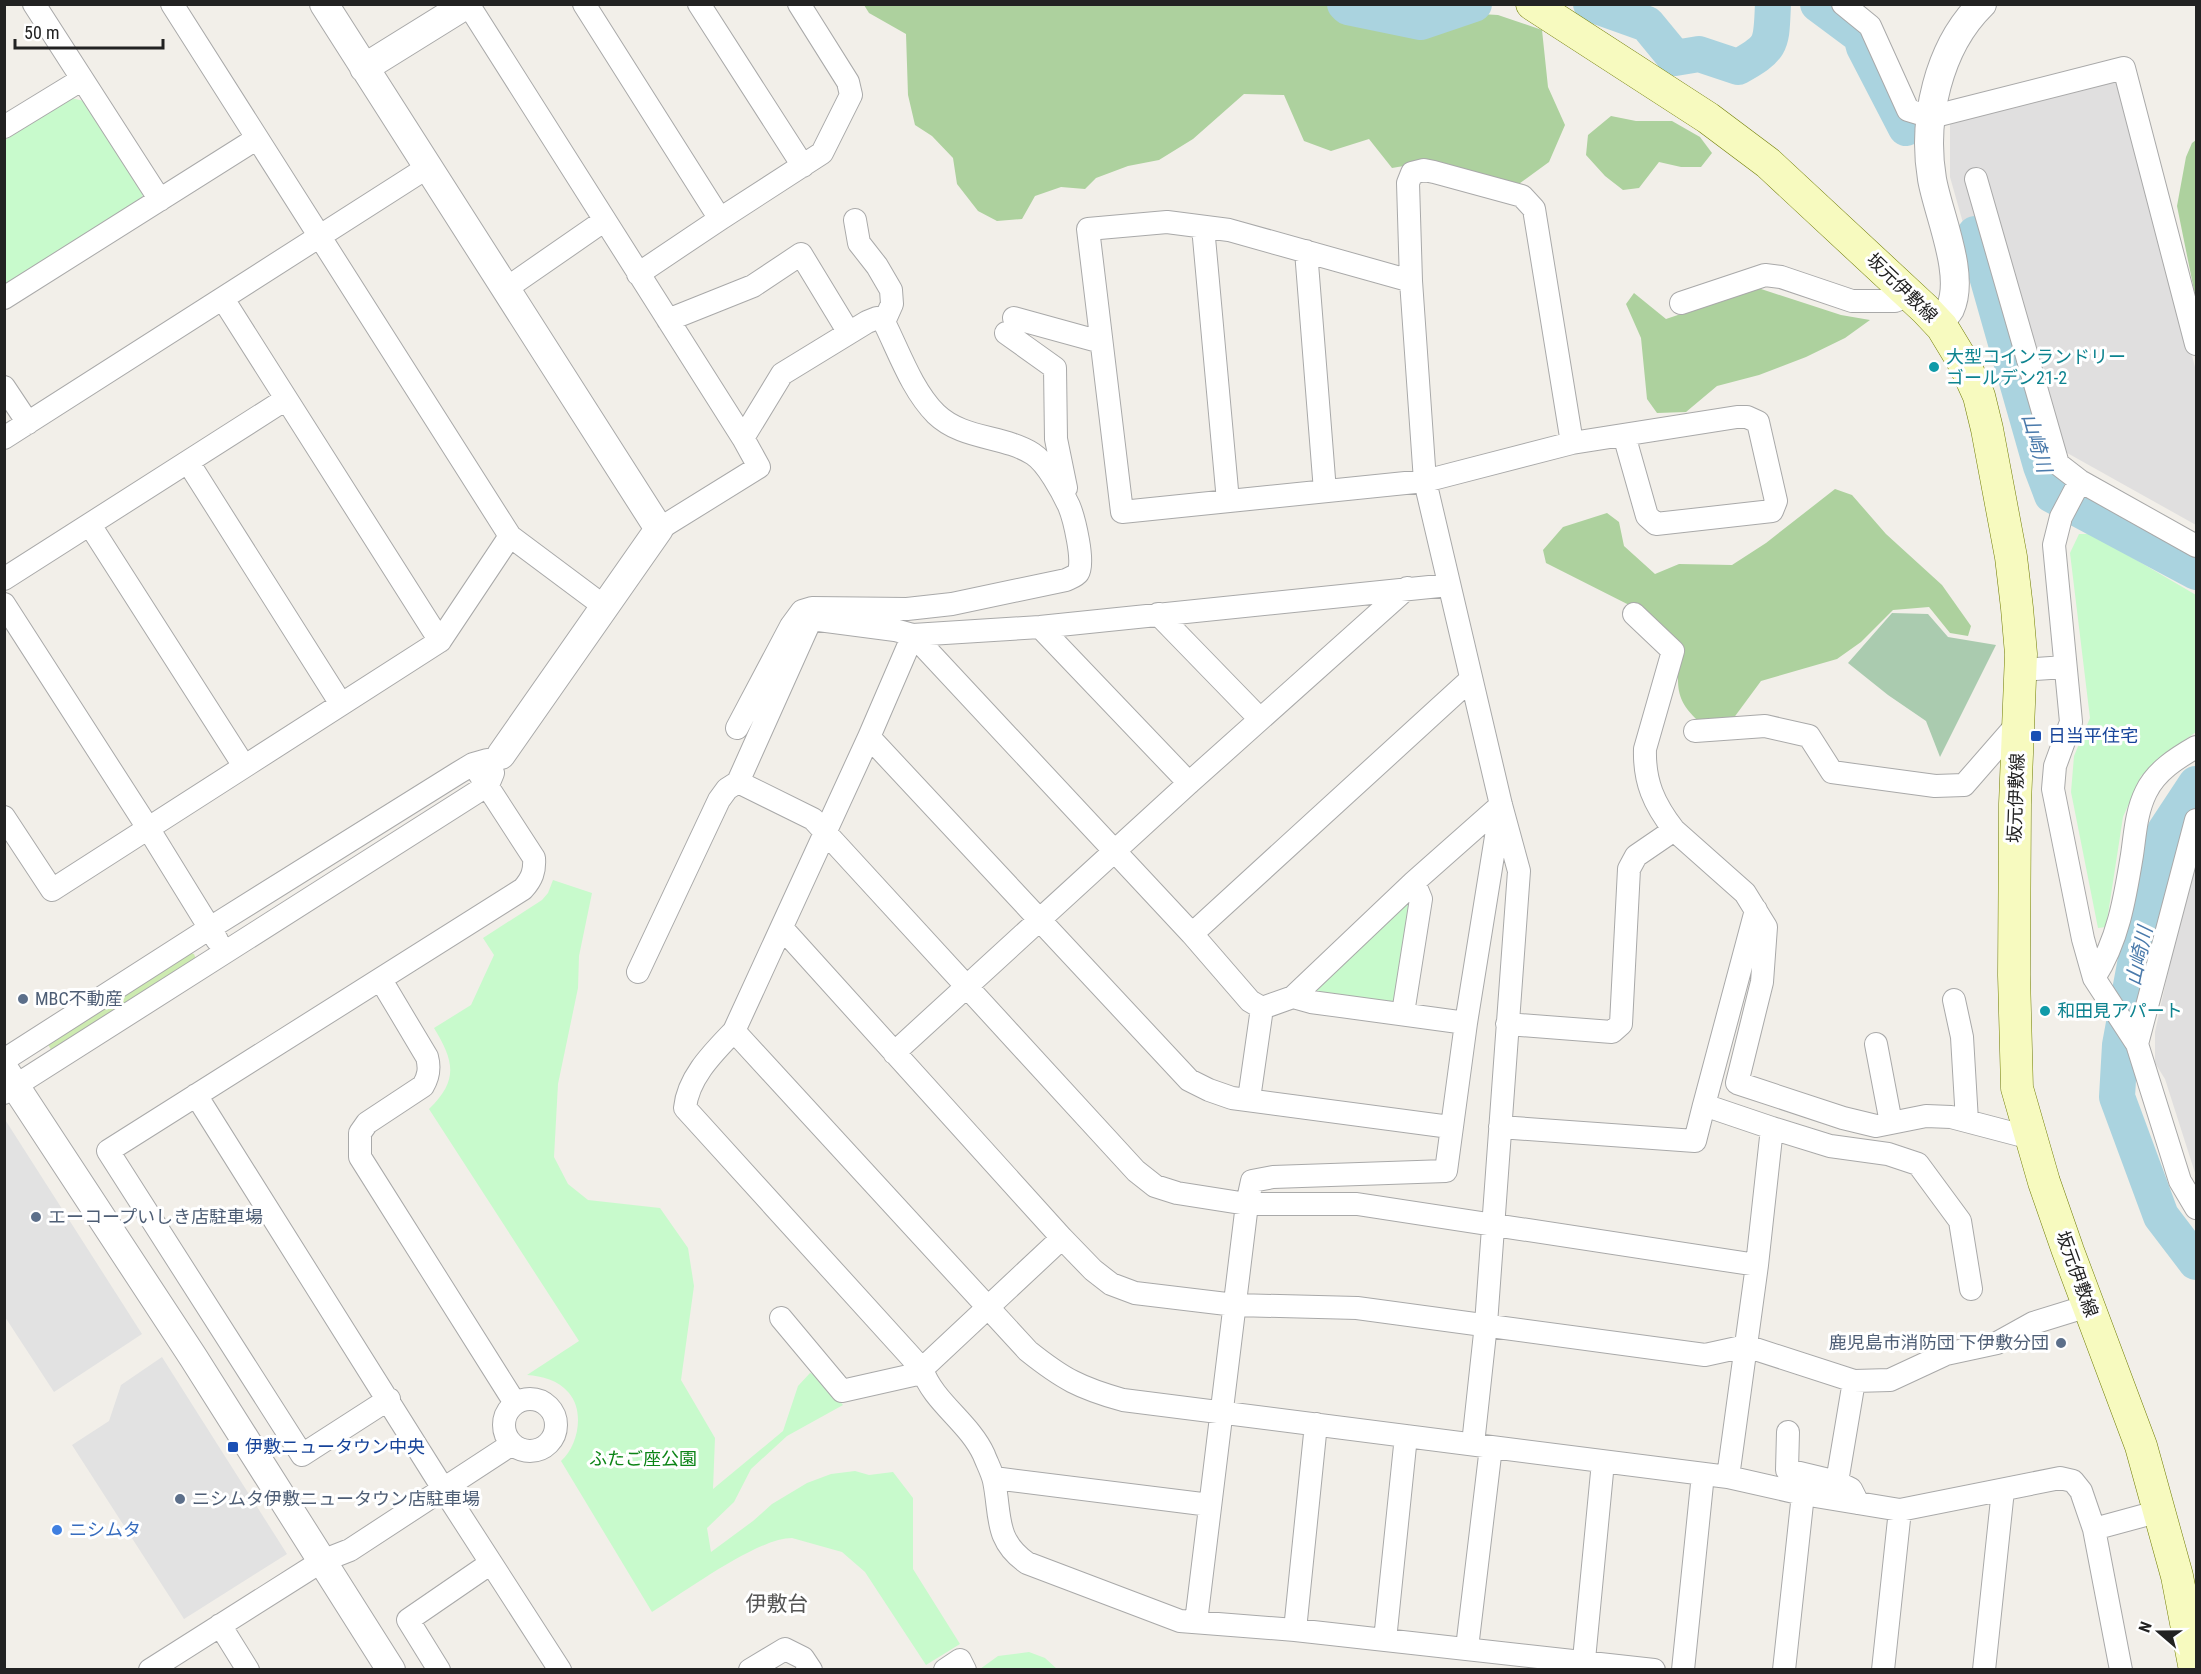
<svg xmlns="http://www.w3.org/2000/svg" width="2201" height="1674" font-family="'Roboto Condensed','Noto Sans JP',sans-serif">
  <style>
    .residential { fill: #e0dfdf }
    .grass { fill: #cdebb0 }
    .forest { fill: #add19e }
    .cemetery { fill: #aacbaf }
    .park { fill: #c8facc }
    .parking { fill: #e2e2e2 }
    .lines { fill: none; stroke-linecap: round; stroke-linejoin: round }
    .river { stroke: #aad3df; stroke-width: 36 }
    .minor-casing { stroke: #a9a9a9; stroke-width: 24 }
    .tertiary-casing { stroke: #a9a9a9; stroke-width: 30 }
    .secondary-casing { stroke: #707d05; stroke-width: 33 }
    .minor { stroke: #fff; stroke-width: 22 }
    .tertiary { stroke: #fff; stroke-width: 28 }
    .secondary { stroke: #f7fabf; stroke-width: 32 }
    .culture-dot { fill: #0f9aa8; stroke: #fff; stroke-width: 2 }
    .transit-dot { fill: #1a4fb4; stroke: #fff; stroke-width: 2 }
    .service-dot { fill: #5c6f8a; stroke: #fff; stroke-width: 2 }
    .shop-dot { fill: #3f7fe0; stroke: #fff; stroke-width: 2 }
    .labels { text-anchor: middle; stroke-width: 6; stroke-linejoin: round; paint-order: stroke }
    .street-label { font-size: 18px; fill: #222; stroke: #fff }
    .culture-label { font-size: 18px; fill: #0d838f; stroke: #fff; text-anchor: start }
    .transit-label { font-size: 18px; fill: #164399; stroke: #fff; text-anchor: start }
    .service-label { font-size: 18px; fill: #4e5e75; stroke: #fff; text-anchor: start }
    .park-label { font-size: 18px; fill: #0c8416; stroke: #fff }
    .shop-label { font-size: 18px; fill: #366cbe; stroke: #fff; text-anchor: start }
    .water-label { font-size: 20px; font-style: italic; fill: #4a7aab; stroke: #fff }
    .quarter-label { font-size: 21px; fill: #555; stroke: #fff }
  </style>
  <rect width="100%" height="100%" fill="#f2efe9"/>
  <path class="residential" d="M2121,79l75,292v154l-152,-85 -50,-174 -17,6 -27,-95v-58z
    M2196,844v332l-31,-97 -10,-16v-31z"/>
  <path class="grass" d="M185,951l9,3 2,5 -145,91 -3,-6z"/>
  <path class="forest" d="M864,5h469l7,9 31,15 47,8 46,-24 34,2 44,15 6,57 17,38 -16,37 -33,24 -89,-24 -35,6 -23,-29 -38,12 -27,-10 -20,-46 -40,-1 -51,45 -34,21 -31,6 -32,12 -11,11 -24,-2 -26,9 -13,23 -25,2 -19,-10 -21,-27 -4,-26 -21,-22 -17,-11 -7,-30 -2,-61 -37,-21z
    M1611,116l25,5h36l28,16 12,16 -11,14h-20l-22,-5 -20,26 -16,2 -18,-14 -19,-21 2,-20z
    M2196,140v160l-19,-94 9,-49 6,-14z
    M1758,288l83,27 29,5 -25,18 -39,19 -47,18 -42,11 -31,26 -29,1 -10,-14 -6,-61 -15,-34 8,-11 32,26z
    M1835,489l17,6 34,39 56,51 29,41 -3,10 -18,-3 -21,-26 -36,3 -32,32 -24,17 -76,22 -31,42 -27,2c-28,-24 -26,-35 -24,-70l-36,-43 -97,-49 -3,-13 20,-23 44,-14 12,9 5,24 31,28 24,-10 53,1 34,-22z"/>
  <path class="cemetery" d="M1892,613l36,1 20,23 48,8 -56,112 -14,-36 -38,-26 -40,-32z"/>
  <path class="park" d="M71,98l13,3 60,91 -4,10 -135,85v-147z
    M2079,534h13l104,61v137l-24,17 -31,27 -18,41 -17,110 -8,1 -27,-136 3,-36 16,-38 -20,-165z
    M553,880l39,13 -13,63 -1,32 -20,96 -4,73 14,27 20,16 72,8 28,40 6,38 -13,94 34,58 -2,51 70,-58 15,-45 12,-13 7,2 26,30 -56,31 -36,33 -17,33 -27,26 4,24 42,-31 19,-17 35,-21 24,-9 24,-3 14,4 24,-3 20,26v71l47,75 -34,21 -61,-93 -23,-20 -50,-14c-35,0 -107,54 -140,74l-91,-151c17,-15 24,-49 8,-68 -11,-13 -27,-17 -42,-18l52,-34 -150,-232c30,-29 25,-48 5,-81l37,-23 23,-50 -11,-17 59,-38 6,-7z
    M1405,903l10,3 -22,100 -77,-11v-10z
    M1029,1652l16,6 12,11h-77l18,-13z"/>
  <path class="parking" d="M4,1118l138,216 -88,58 -49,-75z
    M162,1357l125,197 -103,65 -112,-174 37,-24 12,-36z"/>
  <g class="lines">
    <path class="river" d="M1345,4l3,3 73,15 53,-18
      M1591,4l56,20 28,34 24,-4 39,13c36,-20 33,-23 35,-63
      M1818,4l43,32 3,11 42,81
      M1975,234l66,232 11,29 144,77
      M2196,784l-31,47 -24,101 -21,113 -3,52 44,119 35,46"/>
    <defs>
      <path id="minor" d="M34,4l126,196
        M468,4l275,434 16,29 -100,62
        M584,4l136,215
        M699,4l104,162
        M1843,4l27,22 38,84 23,7 193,-49 72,276
        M4,127l77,-47
        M1976,179l82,285 22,17 116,65
        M855,220l4,23 18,23 14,24 1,14 -8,18
        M1203,227l25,274
        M1306,251l19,240
        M638,274l82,-55 102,-66 29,-58 -3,-13 -49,-78
        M517,281l88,-61
        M1411,281l-182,-51 -62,-8 -79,7 34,283 303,-31 147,-38 165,-26h10l11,5 18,79 -4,10 -116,13 -9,-8 -23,-81
        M4,298l252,-159
        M223,299l217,342
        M1681,303l84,-28 16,2 71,24h43l17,-7
        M1014,318l87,24
        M668,320l85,-34 48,-32 48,79
        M1006,333l49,35 1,71 10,49
        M4,387l24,36
        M4,438l424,-271
        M188,462l153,242
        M2080,481l-19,36 -7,28 17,177 -16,44 -2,23 30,150 11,39 43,66
        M90,525l154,241
        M510,536l95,71
        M4,579l282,-180
        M4,604l144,224 69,112
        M1158,614l102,105
        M1634,614l39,37 -28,98c-1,33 9,55 29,81
        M1040,627l149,156
        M2021,670l44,-3
        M737,728l54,-102 11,-15 10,-3 95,1 45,-5 114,-24c4,-2 10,-4 12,-7 7,-10 -4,-55 -9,-67 -7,-15 -22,-43 -36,-52 -30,-19 -70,-14 -97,-40 -24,-24 -37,-62 -52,-92l-7,-4 -10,4 -85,52 -39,64
        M1695,731l70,-5 44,10 23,36 103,14 29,-1 55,-63
        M869,737l320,343 20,10 23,8 218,29
        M738,782l75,37 323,352 19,15 22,7 70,11h110l400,61
        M4,817l48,73 388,-249 70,-105 -338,-532
        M2196,820l-59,224 43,137 16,27
        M782,928l280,310 31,32 18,14 24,9 100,12 122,3 348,47 41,-9 108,35 36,-1 56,-26 51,-11 36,-20 55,-17
        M1192,934l279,-255
        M638,972l81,-172 8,-11 11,-7 73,-163 84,11 18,5 127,-8 409,-42
        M2094,978c24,-37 31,-80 38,-123 3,-20 4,-43 14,-63 10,-21 31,-34 50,-45
        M381,980l46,77c3,11 2,19 -4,29l-56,37 -7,10v24l155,246
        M1293,997l18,5 155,21
        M1954,1000l8,37 5,84
        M1403,1013l18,-114 -7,-17
        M1507,1024l105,8 9,-8 8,-155 7,-13 38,-26 71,63 21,34 -4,55 -25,101 106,35 33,8 50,-10 25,1 80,21
        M734,1031l294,320c35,28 52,37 95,49l605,77 75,17 97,16 160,-32 13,3 8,10 13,38 27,141
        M1876,1044l15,79
        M894,1053l295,-270 218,-195
        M4,1060l206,-132 248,-155 15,-9 14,-4
        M4,1093l484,-308 5,-12
        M196,1095l248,395 116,180
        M1249,1099l13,-91
        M1500,1127l195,14 9,-36
        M1772,1128l58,18 58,8 30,10 42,57 11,68
        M1062,1238l-140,131 -237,-261c3,-31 29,-56 49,-77l135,-294 44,-102 279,299 58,67 12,7 31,-11 121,-115 87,-77
        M781,1318l61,73 71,-16 9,-6c11,33 47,53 62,86 3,8 8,17 10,26 7,34 0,59 33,82l153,58 115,9 359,40
        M504 1425a26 26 0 1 1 52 0a26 26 0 1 1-52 0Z
        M389,1399l-87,56 -194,-304 415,-262c9,-10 12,-18 11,-31l-61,-94
        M1788,1432l-1,38 50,12 14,7 7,14
        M1473,1444l13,-120 33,-453 -18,-66 -76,-324 -14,-200 -3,-98 4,-10 12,-3 10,2 88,24 12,13 38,234
        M1728,1477l29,-212 15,-137 -68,-23 52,-195
        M994,1478l216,27
        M1837,1482l17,-101
        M2094,1529l66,-18
        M1196,1622l51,-418 5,-23 21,-4 173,-6 20,-148 34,-211
        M220,1625l28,45
        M1295,1630l21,-206
        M1385,1640l21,-204
        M1467,1648l24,-201
        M150,1670l172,-109 28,-11 162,-106
        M439,1670l-31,-50 83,-57
        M750,1670l35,-21 18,9 8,12
        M945,1670l15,-10 5,10
        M1583,1670l20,-208
        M1683,1670l20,-196
        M1784,1670l19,-176
        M1883,1670l17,-160
        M1984,1670l19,-180"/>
      <path id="tertiary" d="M324,4l335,525 -158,226
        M364,68l103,-64
        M1938,323c4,-4 9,-9 12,-14 16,-34 -12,-95 -18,-130 -10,-59 6,-132 50,-175
        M4,1069l189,288 198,313"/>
      <path id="secondary" d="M1532,4l176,114 60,45 157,146 17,18 23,38 14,31 8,33 24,128 6,51 4,46 -6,150 -1,171 3,113 27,94 24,69 73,195 36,130 18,94"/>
    </defs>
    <use href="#minor" class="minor-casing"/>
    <use href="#tertiary" class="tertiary-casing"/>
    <use href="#secondary" class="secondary-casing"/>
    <use href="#minor" class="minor"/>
    <use href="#tertiary" class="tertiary"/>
    <use href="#secondary" class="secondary"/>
  </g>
  <g class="culture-dot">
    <circle cx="1934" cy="367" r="6"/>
    <circle cx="2045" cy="1011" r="6"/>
  </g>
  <g class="transit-dot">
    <rect x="2030" y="730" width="12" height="12" rx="3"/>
    <rect x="227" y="1441" width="12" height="12" rx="3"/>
  </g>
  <g class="service-dot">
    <circle cx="23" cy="999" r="6"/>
    <circle cx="36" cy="1217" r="6"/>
    <circle cx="2061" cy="1343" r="6"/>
    <circle cx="180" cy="1499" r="6"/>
  </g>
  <circle class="shop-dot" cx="57" cy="1530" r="6"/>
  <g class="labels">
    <g class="street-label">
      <text transform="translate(1902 288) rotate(44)" y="6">坂元伊敷線</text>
      <text transform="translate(2016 798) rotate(-88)" y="6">坂元伊敷線</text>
      <text transform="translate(2077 1274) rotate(70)" y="6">坂元伊敷線</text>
    </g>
    <g class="culture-label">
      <text x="1946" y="363">大型コインランドリー<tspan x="1946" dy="21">ゴールデン21-2</tspan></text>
      <text x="2057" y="1017">和田見アパート</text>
    </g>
    <g class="transit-label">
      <text x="2048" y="742">日当平住宅</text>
      <text x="245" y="1453">伊敷ニュータウン中央</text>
    </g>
    <g class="service-label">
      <text x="35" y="1005">MBC不動産</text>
      <text x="48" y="1223">エーコープいしき店駐車場</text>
      <text x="2049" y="1349" text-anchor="end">鹿児島市消防団 下伊敷分団</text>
      <text x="192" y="1505">ニシムタ伊敷ニュータウン店駐車場</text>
    </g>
    <g class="park-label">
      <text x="643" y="1465">ふたご座公園</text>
    </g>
    <g class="shop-label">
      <text x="69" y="1536">ニシムタ</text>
    </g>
    <g class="water-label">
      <text transform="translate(2037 443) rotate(74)" y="7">山崎川</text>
      <text transform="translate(2139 956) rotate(-78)" y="7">山崎川</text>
    </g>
    <g class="quarter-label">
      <text x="777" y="1611">伊敷台</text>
    </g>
  </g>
  <rect width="2201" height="1674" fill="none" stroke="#222222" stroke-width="12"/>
  <g transform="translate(2159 1632) rotate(290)" stroke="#ffffff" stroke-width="4.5" paint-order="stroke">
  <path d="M0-4.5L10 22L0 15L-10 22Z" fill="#222222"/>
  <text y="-9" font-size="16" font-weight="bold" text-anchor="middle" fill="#222222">N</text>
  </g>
  <path d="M15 39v9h148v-9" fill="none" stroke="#222222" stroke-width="3"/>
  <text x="24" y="39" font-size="18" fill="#222222" stroke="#ffffff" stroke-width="4.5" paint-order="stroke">50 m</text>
</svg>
